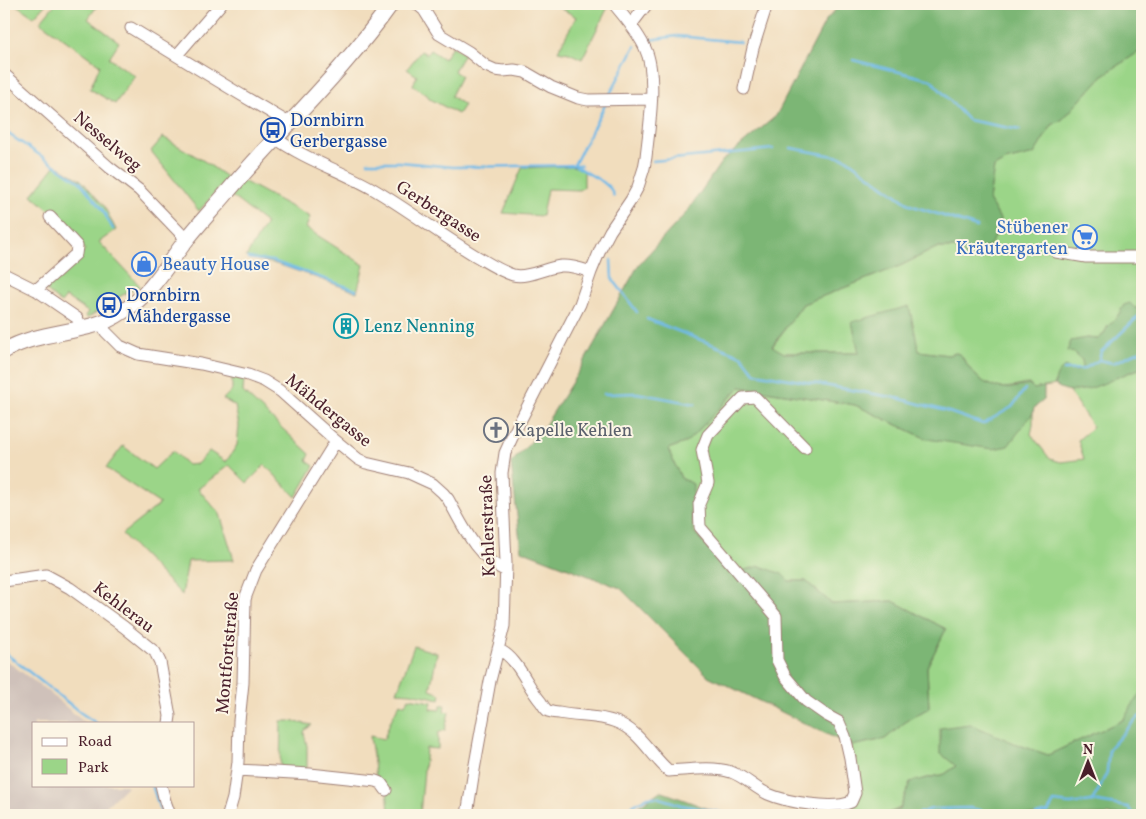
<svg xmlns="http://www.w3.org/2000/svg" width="1146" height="819" font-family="Vollkorn,serif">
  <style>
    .industrial { fill: #cfc1ba }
    .green { fill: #9bd588; stroke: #727a5a }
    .forest { fill: #7cb674; stroke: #636a50 }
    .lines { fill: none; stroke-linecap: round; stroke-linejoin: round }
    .stream { stroke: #6fbae8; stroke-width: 2.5 }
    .minor-casing { stroke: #9e7e74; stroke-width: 13 }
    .major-casing { stroke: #9e7e74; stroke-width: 17 }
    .minor { stroke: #fff; stroke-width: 11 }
    .major { stroke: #fff; stroke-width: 15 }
    .labels { text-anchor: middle; stroke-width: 4; stroke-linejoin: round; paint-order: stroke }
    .transit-label { font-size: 18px; fill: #164399; stroke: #fcf5e5; text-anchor: start }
    .street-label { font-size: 18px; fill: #4a1f2b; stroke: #fcf5e5 }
    .shop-label { font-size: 18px; fill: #366cbe; stroke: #fcf5e5; text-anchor: end }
    .culture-label { font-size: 18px; fill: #0d838f; stroke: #fcf5e5; text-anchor: start }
    .worship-label { font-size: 18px; fill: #5b616d; stroke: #fcf5e5; text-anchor: start }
  </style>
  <rect width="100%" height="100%" fill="#fcf5e5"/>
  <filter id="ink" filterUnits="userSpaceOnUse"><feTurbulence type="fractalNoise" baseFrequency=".02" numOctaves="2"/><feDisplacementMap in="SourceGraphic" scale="10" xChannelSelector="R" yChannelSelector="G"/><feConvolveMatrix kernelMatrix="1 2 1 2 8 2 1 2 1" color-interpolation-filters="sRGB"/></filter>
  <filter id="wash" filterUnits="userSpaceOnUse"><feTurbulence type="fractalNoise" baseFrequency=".0096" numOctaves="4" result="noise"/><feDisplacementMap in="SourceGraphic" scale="20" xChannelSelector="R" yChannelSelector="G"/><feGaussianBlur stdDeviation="1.12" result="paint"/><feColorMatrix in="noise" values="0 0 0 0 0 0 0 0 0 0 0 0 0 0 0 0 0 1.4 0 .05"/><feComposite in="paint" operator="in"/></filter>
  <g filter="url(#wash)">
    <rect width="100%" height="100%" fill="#f1ddbd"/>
    <path class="industrial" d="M4,659l42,31 39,33h-51v62h94l-31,30h-79l-14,-10z"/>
    <path class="green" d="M15,4h31l-12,13z
      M55,4h39l3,2 -9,13 31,23 -10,16 26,18 -20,28 -25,-15 10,-24 -60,-43z
      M563,4h42l3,3 -26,52 -13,-6 -11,-2 18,-34 -17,-10z
      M452,46l12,8 -10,17 7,5 -10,20 13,9 -6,9 -28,-15 -3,-4 -14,-10 4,-9 -10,-7 14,-18 6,3 3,-4 14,9z
      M1142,52v256h-7l-11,-3 -7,12 -9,9 -5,9 -5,4 -12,-1 -12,15 9,7c0,10 -6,16 -14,8l-14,13v4l-21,4 -9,-5c-32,10 -48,-1 -64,-29l-5,-2 -8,2 -30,-4 -9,-44 -50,46h-75l-12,-6 31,-43 99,-39 34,-17h19l25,2 9,-4 11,-27 -11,-19 5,-33 11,-6 29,-7 18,-29 11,-6 39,-43 35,-23z
      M163,137l41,24 24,17 -29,33 -48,-60z
      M56,165l25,15 23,26 12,24 -17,12 41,44 -27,14 -25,18 -3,-2 3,-4 -22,-15 -5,6 -14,-12 -2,-3 7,-10 33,-28 -28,-33 -25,-22z
      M571,166l5,1 8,4v16l-5,3 -32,-1 -5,27 -39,-3 19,-45z
      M243,181l67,36 -4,11 58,37 -7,27 -77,-27 -34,-8 20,-34 -36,-28z
      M1142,368v324l-2,2 -17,26 -75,35 -29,-10 -62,20 -12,9 -35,8 -10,26c-21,10 -28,7 -48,-1l7,-8 -8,-53 34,-7 24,-20 20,-11 -2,-41 19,-38 -53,-28 -61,3 -26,-23h-17l-7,-7h-52l-37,-43 -1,-16 -11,-37 -13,-29 19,-7 53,-55 115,18 72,34 96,-13 10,-13v12l-2,9 19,25 11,3 23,-3 -6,-19 15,-13 -25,-37h12z
      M232,376l12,3 -1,13 67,62 -3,7 7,5 -18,31 -31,-32 -18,18 -18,-18 -31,24 22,25 14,46 -46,1 -6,34 -60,-61 38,-30 -54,-36 17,-22 31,23 19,-18 15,14 9,-1 12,-13 17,11 11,-17 2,-19 -4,-20 -12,-7 9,-9z
      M414,646l23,7 -7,37 11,4 -1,5 -29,-6 -14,-1z
      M409,698l23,4 -2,7 10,1 1,-5h4l-1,6 5,1 -4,18 -7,3v16l-12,-1 -6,67 -31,-1 -2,-28 -11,-9 -6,-41 14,3 6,-17 10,-19 4,2z
      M281,721h9l22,4 -7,5 -1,3 3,13v20l-2,3h-25z"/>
    <path class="forest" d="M841,4h301v48l-5,1 -35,23 -39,43 -11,6 -18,29 -29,7 -11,6 -5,33 11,19 -3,15 -8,12 -22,12 -12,-10h-19l-34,17 -99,39 -31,42 12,7h75l-7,-31 57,-16 10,45 29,4 8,-2 5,2c13,23 28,37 56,32 4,-1 8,-3 12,-3l5,5 10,-2v13l-10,8 -1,5 -25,33 -15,3 -66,-10 -72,-34 -115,-18 -53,55 -19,7 13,29 12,6 -1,31 1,16 37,43 30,-8 22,8 7,7h17l26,23 61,-3 53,28 -19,38 2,41 -20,11 -24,20 -34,7 -143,-70 -88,-88 -99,-38 -10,-87 31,-33 37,-59 60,-107 47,-51 36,-52 54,-45 50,-96z
      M1130,303l5,5h7v60c-6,2 -13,4 -19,7 -20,8 -47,25 -68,10 0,-8 3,-14 10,-18l10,4c7,-1 8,-5 7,-11l-8,-7 -7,-2 4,-10 15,-3 12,1 5,-4 5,-9 9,-9 7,-12z
      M1142,692v123h-321l9,-8h22l19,7h17l12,-5 10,-27 35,-8 11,-8 -16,-13v-25l30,-4 49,21 29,10 75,-35 17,-27z
      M660,791l65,24h-87l-3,-6z"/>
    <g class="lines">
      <path class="stream" d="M649,40l28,-4 63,6
        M853,60l78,20 37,40 52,10
        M609,96l26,-50
        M605,105l-31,60 29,17 7,6 4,8
        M4,131l76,51 22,27 11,20
        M791,148l54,10 65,47 67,22
        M653,161l120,-12
        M368,162h32l53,5 128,-2
        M248,258l24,3 84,29
        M611,260l1,18 25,34
        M647,319l95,37 13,17 142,25 49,13 37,13 29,-17 13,-18
        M1099,360l14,3 29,-13
        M1064,370l20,-1 15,-9 2,-8 41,-39
        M604,394l33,-1 58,11
        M4,652l77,61 15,10
        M152,785l10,30
        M1092,801l6,-10 9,-19 2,-23 27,-30 6,-4
        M616,815l32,-18h9l24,8 54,10
        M858,815h15
        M915,815l16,-6 39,-1 31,7
        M1036,815l12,-3 6,-10 16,2 22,-3 36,6 5,8"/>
    </g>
  </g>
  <g filter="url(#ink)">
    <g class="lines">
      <defs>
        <path id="minor" d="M417,4l7,6 15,24 30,18 17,14 9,4 8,1 11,-1 11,2 26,15 27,11 10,2 63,-1
          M631,25l16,-21
          M131,28l107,65 51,30
          M177,55l44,-51
          M4,74l105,93 30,23 48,50
          M744,89l9,-41 14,-44
          M275,138c31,22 67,33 98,51 36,21 68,46 103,67 12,7 24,15 37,19 14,4 34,-8 48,-9 11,-1 21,3 30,6
          M1056,252l30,5h56
          M4,274l32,16 41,28 5,10
          M36,290l40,-36 1,-8 -27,-29
          M101,323l5,9 14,14 18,8 63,10 47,11 16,6 16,10 56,50 22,18 8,4 43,10 13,6 11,5 10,9 5,6c15,27 28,58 58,72
          M4,581l42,-6 24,13 54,39 31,25 5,10 10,54 -1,7
          M498,649c21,10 28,36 43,53 2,3 4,7 7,9 3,1 8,2 11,2 19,4 39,2 57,9 24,9 35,34 53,49 20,-1 43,-5 62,1 14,5 24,16 37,22 18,8 65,16 83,8l4,-9 -5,-35 -5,-22 -6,-14 -13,-7 -20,-14 -21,-25 -8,-16 -1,-44 -76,-89 -1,-23 9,-21 -6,-33 6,-15 35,-37 12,-1 50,51
          M237,770l73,4 66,7 5,2 5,7
          M161,785l4,16 5,14
          M228,815l5,-17 5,-36 1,-41 4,-38 2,-83 1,-4 10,-26 80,-129
          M467,815l7,-45 16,-89 14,-55 2,-63 -4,-90 3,-20 10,-22 65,-127 11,-32 10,-24 9,-17 21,-31 7,-13 6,-19 2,-11c3,-29 12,-82 -1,-109 -7,-16 -20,-30 -31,-44"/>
        <path id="major" d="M4,351c27,-16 57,-17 87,-25 12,-3 24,-9 34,-16 27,-17 43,-47 62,-71 12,-15 25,-29 37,-43 55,-65 118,-123 167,-192"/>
      </defs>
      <use href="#minor" class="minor-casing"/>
      <use href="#major" class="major-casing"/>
      <use href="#minor" class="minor"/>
      <use href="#major" class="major"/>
    </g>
  </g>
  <defs>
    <symbol id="bus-ring" viewBox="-11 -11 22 22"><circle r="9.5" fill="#fcf5e5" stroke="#1a4fb4" stroke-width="1.5"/><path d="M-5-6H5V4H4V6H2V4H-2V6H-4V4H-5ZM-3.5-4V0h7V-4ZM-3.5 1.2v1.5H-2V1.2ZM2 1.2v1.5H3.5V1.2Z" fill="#1a4fb4"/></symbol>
    <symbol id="supermarket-ring" viewBox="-11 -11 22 22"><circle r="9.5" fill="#fcf5e5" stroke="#3f7fe0" stroke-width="1.5"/><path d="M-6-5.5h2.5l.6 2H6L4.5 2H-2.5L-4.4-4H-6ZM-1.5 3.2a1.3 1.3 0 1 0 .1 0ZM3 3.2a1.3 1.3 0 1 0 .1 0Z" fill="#3f7fe0"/></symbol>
    <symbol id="shop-ring" viewBox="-11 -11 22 22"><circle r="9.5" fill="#fcf5e5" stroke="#3f7fe0" stroke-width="1.5"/><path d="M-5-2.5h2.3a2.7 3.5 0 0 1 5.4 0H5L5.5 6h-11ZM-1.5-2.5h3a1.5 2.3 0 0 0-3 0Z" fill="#3f7fe0"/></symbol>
    <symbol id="building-ring" viewBox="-11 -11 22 22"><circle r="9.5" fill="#fcf5e5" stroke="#0f9aa8" stroke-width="1.5"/><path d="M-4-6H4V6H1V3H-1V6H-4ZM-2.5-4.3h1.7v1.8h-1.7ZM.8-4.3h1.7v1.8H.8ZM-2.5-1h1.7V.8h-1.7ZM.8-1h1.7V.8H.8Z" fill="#0f9aa8"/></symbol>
    <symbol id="church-ring" viewBox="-11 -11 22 22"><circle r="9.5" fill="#fcf5e5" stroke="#6b7280" stroke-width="1.5"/><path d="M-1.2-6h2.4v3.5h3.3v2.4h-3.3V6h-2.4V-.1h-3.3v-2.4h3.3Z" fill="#6b7280"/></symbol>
  </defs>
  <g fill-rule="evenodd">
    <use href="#bus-ring" x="259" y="116" width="28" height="28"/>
    <use href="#supermarket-ring" x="1071" y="223" width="28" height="28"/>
    <use href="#shop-ring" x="130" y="250" width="28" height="28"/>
    <use href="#bus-ring" x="95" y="291" width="28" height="28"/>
    <use href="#building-ring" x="332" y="312" width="28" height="28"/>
    <use href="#church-ring" x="482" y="416" width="28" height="28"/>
  </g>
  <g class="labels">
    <g class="transit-label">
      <text x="290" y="126">Dornbirn<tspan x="290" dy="21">Gerbergasse</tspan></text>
      <text x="126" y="301">Dornbirn<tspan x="126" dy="21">Mähdergasse</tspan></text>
    </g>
    <g class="street-label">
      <text transform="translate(108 141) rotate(40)" y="6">Nesselweg</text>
      <text transform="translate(439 211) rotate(33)" y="6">Gerbergasse</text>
      <text transform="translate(329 410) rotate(39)" y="6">Mähdergasse</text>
      <text transform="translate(487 526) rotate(-92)" y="6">Kehlerstraße</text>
      <text transform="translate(124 607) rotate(37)" y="6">Kehlerau</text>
      <text transform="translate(227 653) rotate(-85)" y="6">Montfortstraße</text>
    </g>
    <g class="shop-label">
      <text x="1068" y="233">Stübener<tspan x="1068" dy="21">Kräutergarten</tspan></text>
      <text x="162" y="270" text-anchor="start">Beauty House</text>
    </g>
    <g class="culture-label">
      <text x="364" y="332">Lenz Nenning</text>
    </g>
    <g class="worship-label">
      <text x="514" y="436">Kapelle Kehlen</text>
    </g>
  </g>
  <rect width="1146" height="819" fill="none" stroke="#fcf5e5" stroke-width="20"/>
  <rect x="32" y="722" width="162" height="65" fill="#fcf5e5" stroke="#b59f9b"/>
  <rect x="42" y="738" width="25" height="8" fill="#ffffff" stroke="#b59f9b"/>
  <text x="78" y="746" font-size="15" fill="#4a1f2b">Road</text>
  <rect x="42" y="759" width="25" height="15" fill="#9bd588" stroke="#b59f9b"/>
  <text x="78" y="772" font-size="15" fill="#4a1f2b">Park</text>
  <g transform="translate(1088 762)" stroke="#fcf5e5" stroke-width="4" paint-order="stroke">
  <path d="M0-4L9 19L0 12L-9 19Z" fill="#4a1f2b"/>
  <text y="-8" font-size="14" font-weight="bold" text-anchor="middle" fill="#4a1f2b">N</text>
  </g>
</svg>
